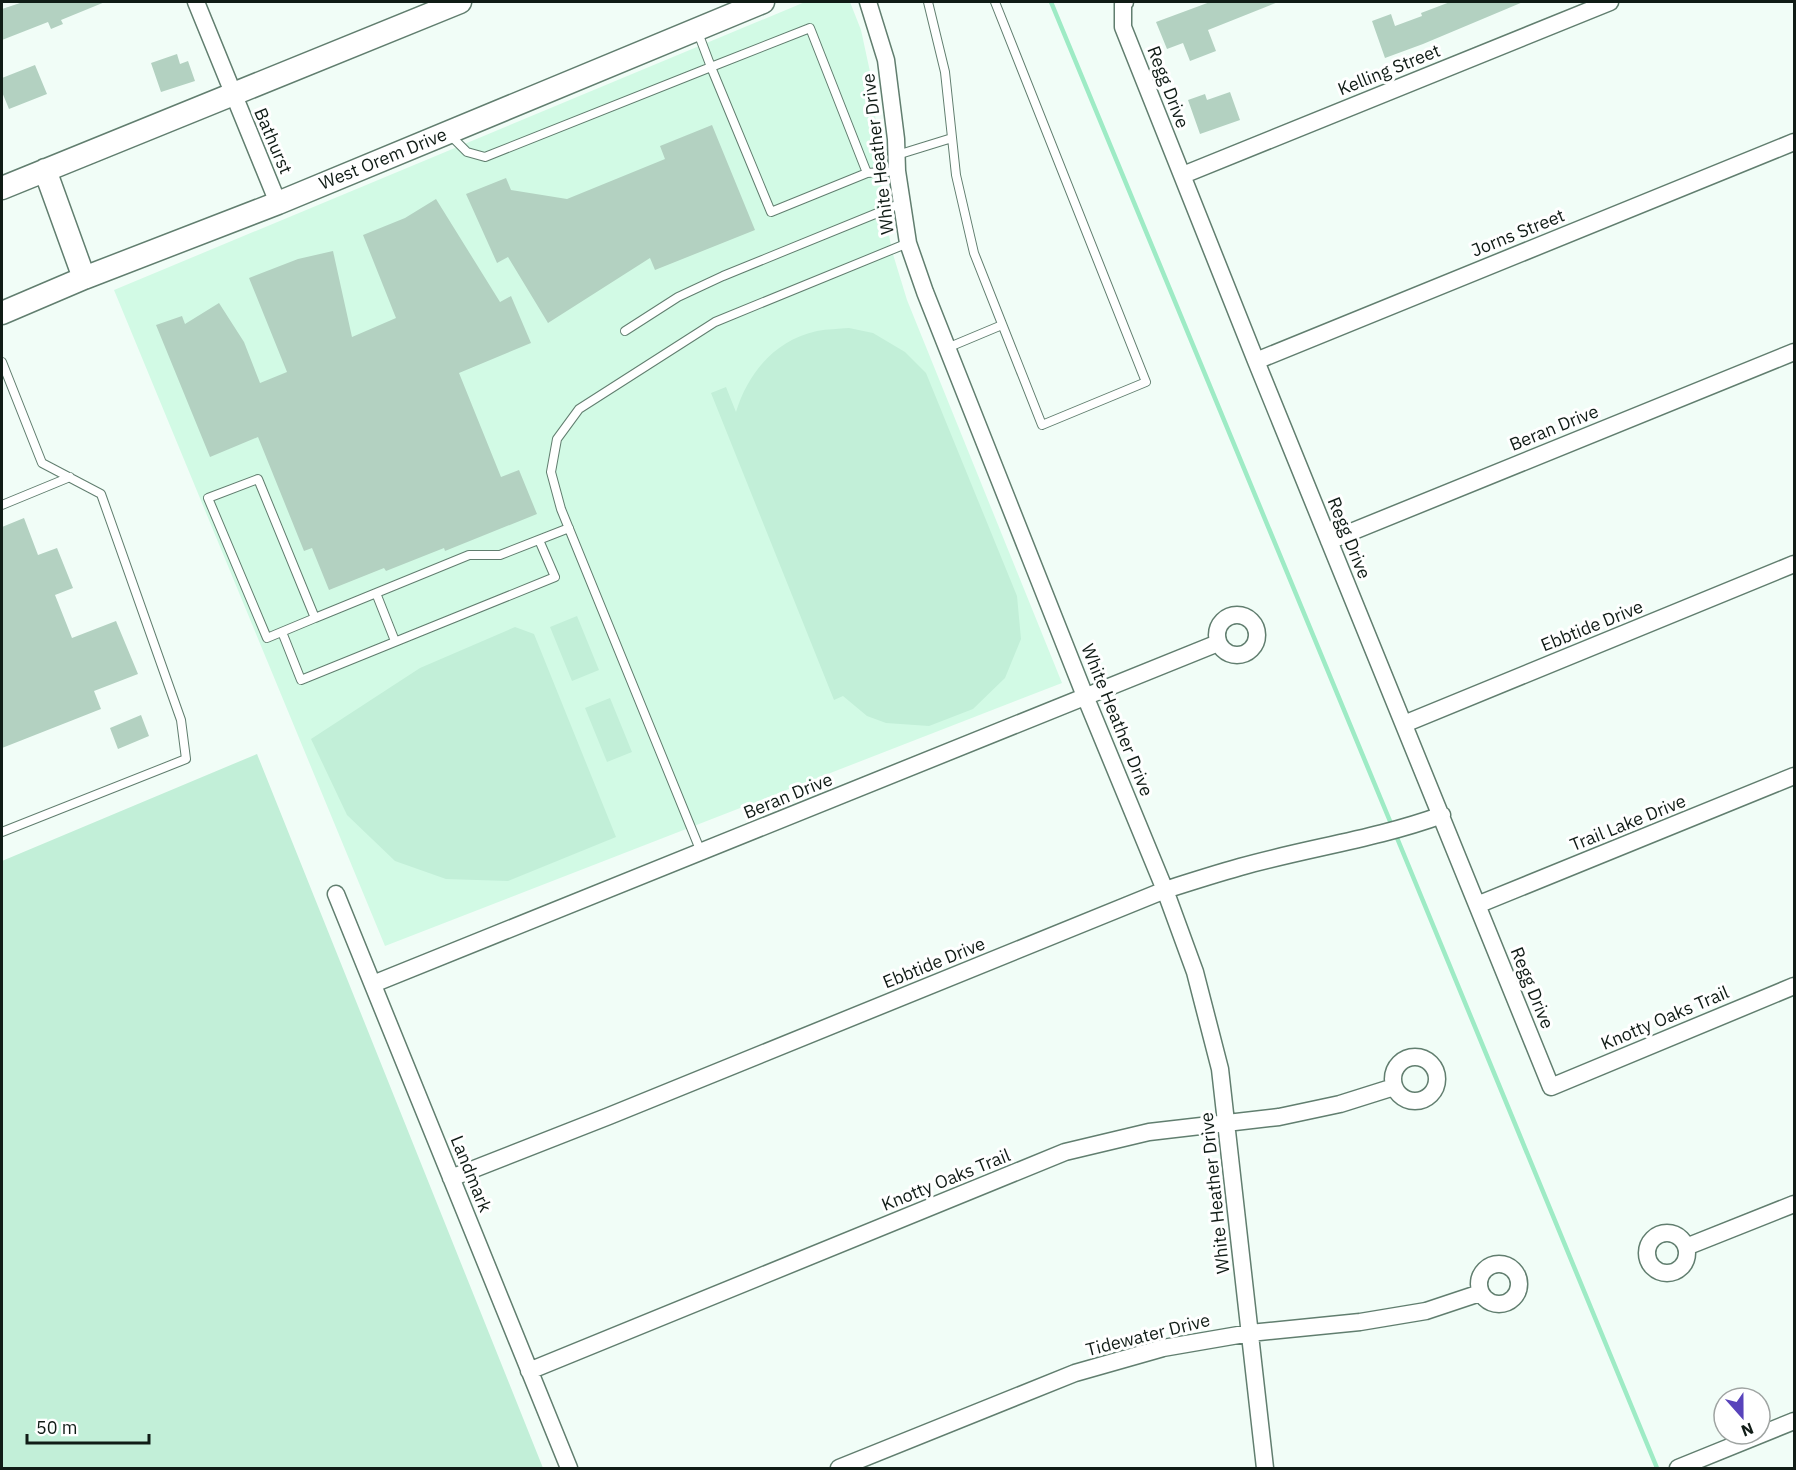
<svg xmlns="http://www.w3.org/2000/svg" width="1796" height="1470" font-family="'IBM Plex Sans',sans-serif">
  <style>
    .built { fill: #d2fae5 }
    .green { fill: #c2efd8 }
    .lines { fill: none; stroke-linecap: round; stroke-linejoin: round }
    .stream { stroke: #9eebc5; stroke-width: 4.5 }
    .building { fill: #b3d1c1 }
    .service-casing { stroke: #617e6f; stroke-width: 10 }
    .minor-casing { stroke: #617e6f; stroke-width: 19 }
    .secondary-casing { stroke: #617e6f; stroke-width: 25 }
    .service { stroke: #fff; stroke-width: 8 }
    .minor { stroke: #fff; stroke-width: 16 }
    .secondary { stroke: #fff; stroke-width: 22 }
    .labels { text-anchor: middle; stroke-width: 6; stroke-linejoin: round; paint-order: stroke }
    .street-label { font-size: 18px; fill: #101c16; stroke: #fff }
  </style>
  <rect width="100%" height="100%" fill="#f1fdf7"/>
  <path class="built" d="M805,2h45l11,28 11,51 11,122 9,48 15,49 155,383 -677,263 -271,-656z"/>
  <path class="green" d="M849,328l24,5 32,19 21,21 91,223 4,43 -16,39 -32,31 -44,17 -43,-3 -19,-7 -24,-20 -9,4 -123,-307 15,-6 10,25c12,-39 39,-72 81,-81 10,-2 22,-2 32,-3z
    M577,616l22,54 -27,11 -22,-54z
    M515,627l19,7 82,203 -108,44 -62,-2 -51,-18 -48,-46 -36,-76 109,-71z
    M610,698l22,54 -25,10 -22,-54z
    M257,754l286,714h-541v-607z"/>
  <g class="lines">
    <path class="stream" d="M1051,2l341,824
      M1395,833l262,635"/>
  </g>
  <path class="building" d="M23,2h82l-44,18 2,4 -12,5 -3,-7 -46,18v-31z
    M1210,2h68l-70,28 8,21 -26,10 -7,-18 -16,6 -11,-27z
    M1450,2h73l-100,42 -38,14 -13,-37 19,-7 4,12 27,-10 -1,-3z
    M177,54l3,10 8,-3 7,20 -34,11 -10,-29z
    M35,65l12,29 -38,15 -7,-17v-14z
    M1230,92l10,28 -40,14 -12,-34 17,-6 2,6z
    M712,125l43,105 -100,40 -5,-12 -102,65 -40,-66 -11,6 -31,-69 40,-16 5,12 56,9 98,-40 -5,-13z
    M436,199l64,103 11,-6 20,47 -72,30 42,104 18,-7 18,44 -92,37 -1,-3 -58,23 -2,-3 -55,22 -17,-42 -8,3 -46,-114 -48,20 -54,-132 26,-9 3,8 34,-21 25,39 16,41 27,-11 -38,-94 49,-19 35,-8 19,86 44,-19 -33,-83 42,-17z
    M24,518l14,37 19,-7 16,40 -18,7 17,43 44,-17 22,53 -44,17 7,18 -99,39v-221z
    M141,715l8,21 -31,13 -8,-21z"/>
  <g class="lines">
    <defs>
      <path id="service" d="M928,2l17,70 11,103 18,78 68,172 104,-43 -151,-380
        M810,28l57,145 -96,39 -60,-145z
        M450,135l17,17 18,5 226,-90 -14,-37
        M897,155l55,-17
        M867,173l30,-2
        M625,331l53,-34 45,-21 179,-73
        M947,348l55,-23
        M2,362l40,101 59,31 80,226 5,39 -184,73
        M2,505l68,-28
        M376,593l19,48
        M315,618l-48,20 -59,-140 50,-19 57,139 154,-63h31l69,-27
        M282,632l19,48 254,-103 -16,-37
        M701,852l-140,-343 -10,-37 6,-33 22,-30 136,-87 193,-79"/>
      <path id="minor" d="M196,2l82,201
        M868,2l18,58 10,79 1,32 11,72 17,49 160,404 80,194 30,82 25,97 45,399
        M1125,2l-2,2v23l133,334 295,726 243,-101
        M1183,175l427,-173
        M1256,361l538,-219
        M1329,541l465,-189
        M1217 635a20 20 0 1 1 40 0a20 20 0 1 1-40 0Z
        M1404,724l390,-160
        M336,894l233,574
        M1477,905l317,-129
        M373,984l845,-341
        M1393 1079a22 22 0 1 1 44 0a22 22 0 1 1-44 0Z
        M451,1178l158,-62 556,-226c25,-8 50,-16 75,-23 67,-19 136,-28 202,-52
        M1647 1253a20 20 0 1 1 40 0a20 20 0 1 1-40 0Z
        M1686,1247l108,-43
        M1479 1284a20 20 0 1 1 40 0a20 20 0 1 1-40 0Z
        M529,1371l536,-219 84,-20 130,-15 61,-13 54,-17
        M839,1468l236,-95 88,-25 87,-15 110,-11 66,-11 54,-18
        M1678,1468l116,-47"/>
      <path id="secondary" d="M45,170l39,108
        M2,188l458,-186
        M2,313l82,-35 194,-75 485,-201"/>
    </defs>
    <use href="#service" class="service-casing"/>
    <use href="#minor" class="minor-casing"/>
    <use href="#secondary" class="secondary-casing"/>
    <use href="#service" class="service"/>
    <use href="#minor" class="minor"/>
    <use href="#secondary" class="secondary"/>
  </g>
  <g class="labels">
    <g class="street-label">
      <text transform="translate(1389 70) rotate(-22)" y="6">Kelling Street</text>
      <text transform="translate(1168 87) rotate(69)" y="6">Regg Drive</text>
      <text transform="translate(273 141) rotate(67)" y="6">Bathurst</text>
      <text transform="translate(878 154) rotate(-97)" y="6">White Heather Drive</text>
      <text transform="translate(383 159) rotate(-22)" y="6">West Orem Drive</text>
      <text transform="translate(1518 233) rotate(-22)" y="6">Jorns Street</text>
      <text transform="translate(1554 428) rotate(-22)" y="6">Beran Drive</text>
      <text transform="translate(1349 538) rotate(68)" y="6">Regg Drive</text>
      <text transform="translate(1592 626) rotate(-22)" y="6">Ebbtide Drive</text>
      <text transform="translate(1117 720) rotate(68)" y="6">White Heather Drive</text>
      <text transform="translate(788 796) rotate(-22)" y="6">Beran Drive</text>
      <text transform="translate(1628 823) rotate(-22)" y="6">Trail Lake Drive</text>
      <text transform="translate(934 963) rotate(-22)" y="6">Ebbtide Drive</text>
      <text transform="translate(1532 988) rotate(68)" y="6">Regg Drive</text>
      <text transform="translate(1665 1018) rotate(-23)" y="6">Knotty Oaks Trail</text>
      <text transform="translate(471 1174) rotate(68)" y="6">Landmark</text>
      <text transform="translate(946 1180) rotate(-22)" y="6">Knotty Oaks Trail</text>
      <text transform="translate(1215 1193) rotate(-96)" y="6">White Heather Drive</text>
      <text transform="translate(1148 1335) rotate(-14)" y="6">Tidewater Drive</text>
    </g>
  </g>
  <rect width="1796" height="1470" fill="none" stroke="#101c16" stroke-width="6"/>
  <g transform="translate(1742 1416) rotate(159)"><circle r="28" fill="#ffffff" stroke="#9fa4a2" stroke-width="1.5"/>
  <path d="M0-4.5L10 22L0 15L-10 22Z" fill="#5843bb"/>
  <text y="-9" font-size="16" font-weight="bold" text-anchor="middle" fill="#101c16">N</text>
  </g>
  <path d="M27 1434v9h122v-9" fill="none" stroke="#101c16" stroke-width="3"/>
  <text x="36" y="1434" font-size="18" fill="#101c16" stroke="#ffffff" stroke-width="4.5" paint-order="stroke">50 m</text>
</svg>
